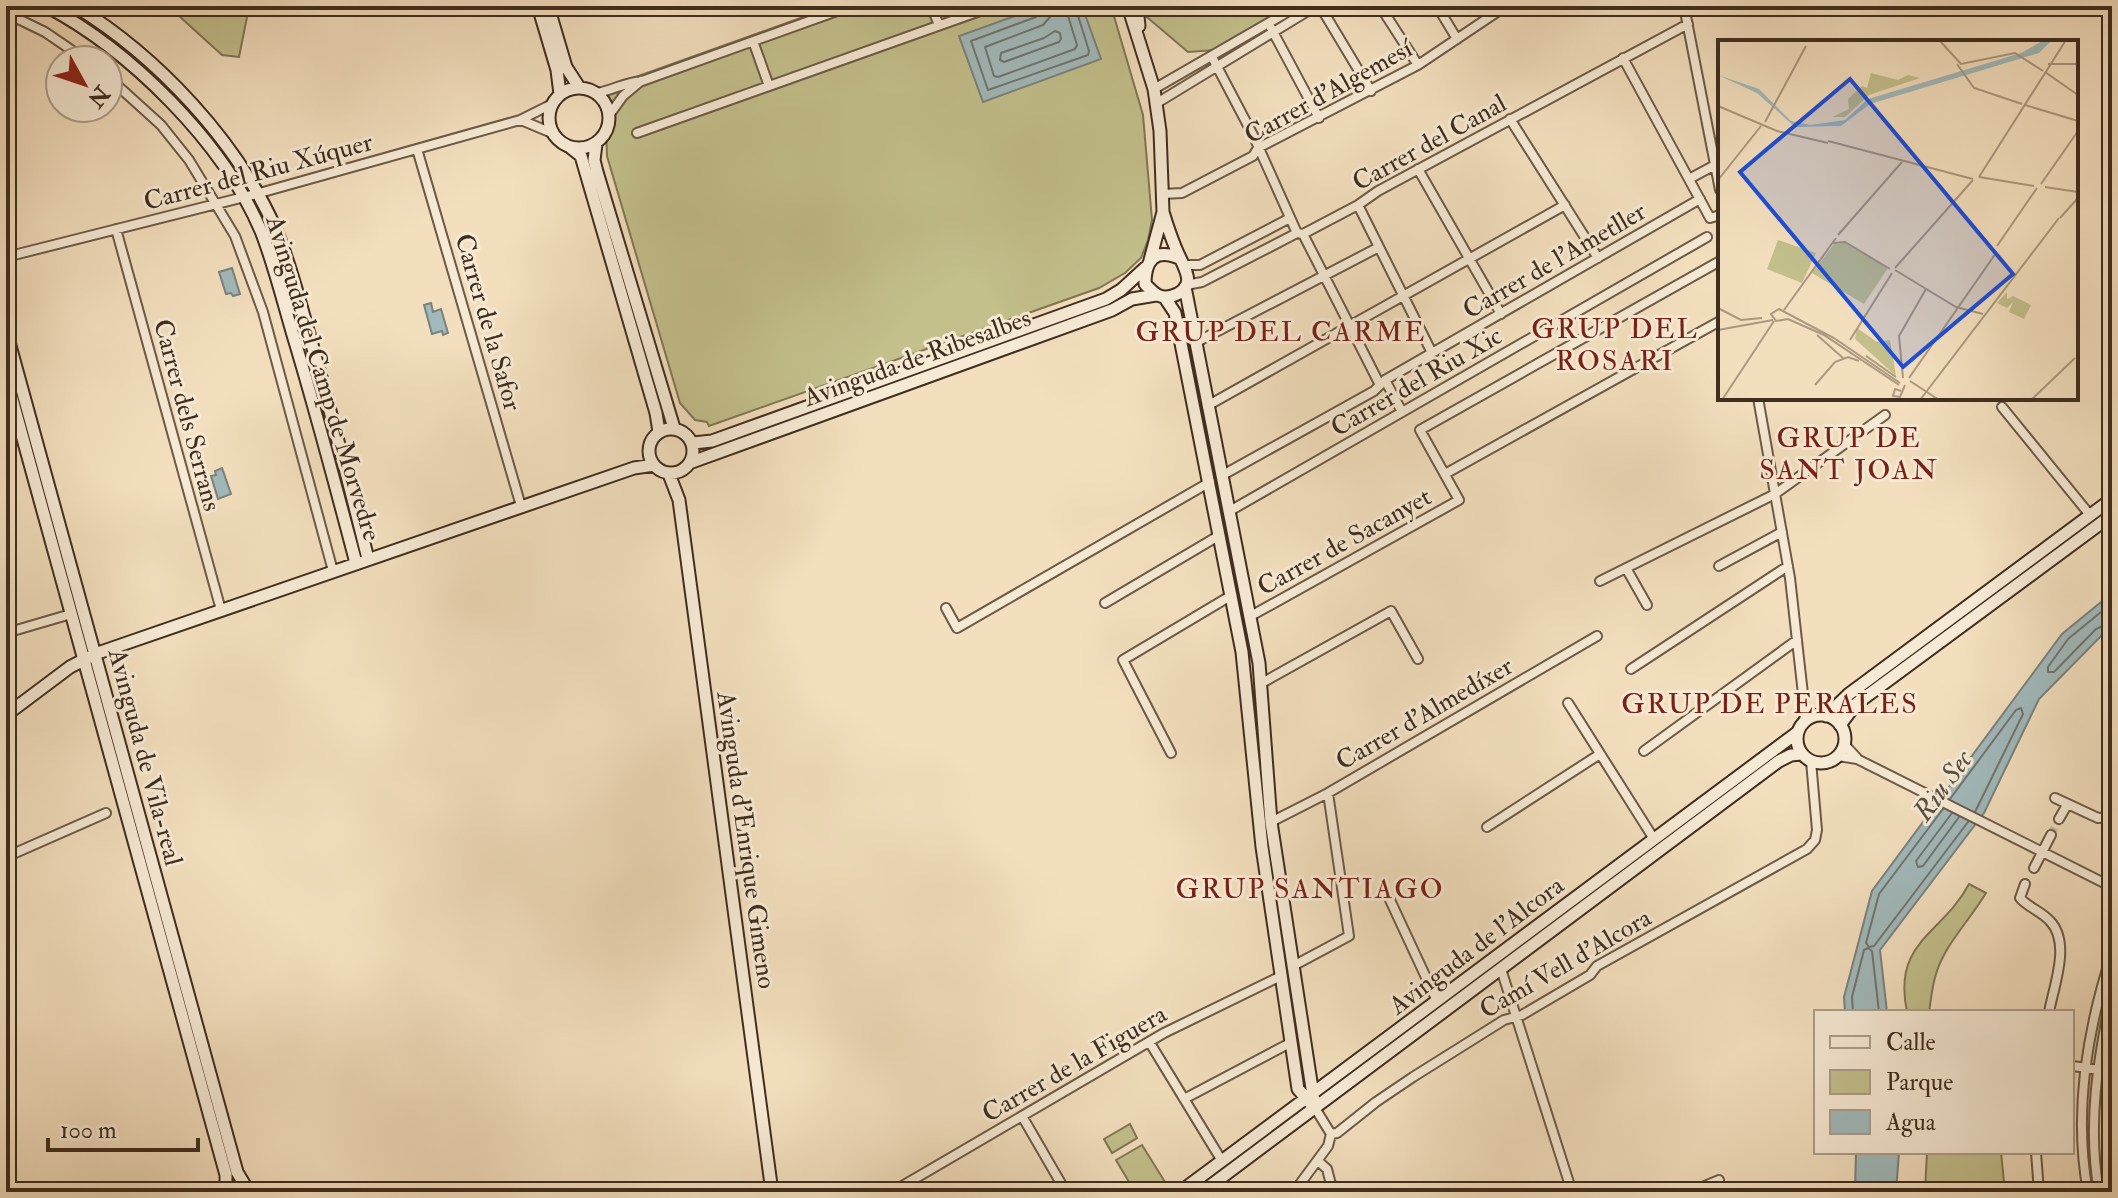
<svg xmlns="http://www.w3.org/2000/svg" width="2118" height="1198" font-family="'IM FELL Double Pica',serif">
  <style>
    .green { fill: #c3c08c; stroke: #817656; stroke-width: 2 }
    .water { fill: #a1babc; stroke: #7a827d; stroke-width: 2 }
    .lines { fill: none; stroke-linecap: round; stroke-linejoin: round }
    .shore { stroke: #70746e; stroke-width: 2 }
    .street-tunnel { stroke: #cfbb9e; stroke-width: 8; stroke-dasharray: 8 4; stroke-linecap: butt }
    .street-casing { stroke: #6c5a47; stroke-width: 12 }
    .secondary-casing { stroke: #3f2d1f; stroke-width: 15 }
    .street { stroke: #f7ead5; stroke-width: 8 }
    .secondary { stroke: #f7ead5; stroke-width: 11 }
    .labels { text-anchor: middle; stroke-width: 6; stroke-linejoin: round; paint-order: stroke }
    .street-label { font-size: 26px; fill: #3f2d1f; stroke: #f7ead5 }
    .neighbourhood-label { font-size: 28px; letter-spacing: 2px; fill: #7a1f14; stroke: #f7ead5 }
    .water-label { font-size: 28px; font-style: italic; fill: #585046; stroke: #f7ead5 }
    .inset-road { fill: none; stroke: #ab987e; stroke-width: 2 }
    .view { fill: #1d4ed8; fill-opacity: 0.15; stroke: #1d4ed8; stroke-width: 4 }
    .inset-edge { fill: none; stroke: #3f2d1f; stroke-width: 4 }
  </style>
  <rect width="100%" height="100%" fill="#f3dfbe"/>
  <filter id="stains"><feTurbulence type="fractalNoise" baseFrequency=".0025" numOctaves="4"/><feColorMatrix values="0 0 0 0 .2 0 0 0 0 .09 0 0 0 0 .02 0 0 0 .5 -.17"/></filter>
  <radialGradient id="worn" r=".72"><stop offset=".6" stop-color="#630" stop-opacity="0"/><stop offset="1" stop-color="#630" stop-opacity=".3"/></radialGradient>
  <path class="green" d="M168,6h86l-7,11 -8,40 -17,-2z
    M834,6h277l32,109 9,105 -4,20 -7,18 -16,15 -26,15 -390,138 -2,-4 -12,-2 -15,-17 -73,-247 -2,-68z
    M1140,6h151l-75,44 -28,2 -46,-39z
    M1969,884l17,9c-16,27 -41,51 -50,81 -4,12 -5,26 -7,38h-22c-15,-71 35,-77 62,-128z
    M1130,1124l7,14 -25,15 -8,-14z
    M1142,1145l23,37 -12,10h-18l-19,-32z
    M1927,1152h74l4,40h-80z"/>
  <path class="water" d="M1043,6h39l19,53 -118,43 -24,-66z
    M232,268l8,26 -7,2 -2,-3 -5,1 -7,-22z
    M431,303l2,9 8,-3 7,24 -5,2 -1,-4 -10,3 -8,-29z
    M222,468l9,26 -13,5 -7,-23 5,-1 -1,-4z
    M2112,593v36l-10,6 -63,64 -55,114 -104,137 7,62h-42l-1,-15 28,-106 190,-257z
    M1856,1152h43l-3,40h-41z"/>
  <g class="lines">
    <path class="shore" d="M1042,6l-6,11 -65,24 17,49 100,-35 1,-4 -14,-45
      M1052,6l-2,11 -7,8 -58,22 9,29 4,1 77,-28 2,-4 -12,-39
      M1055,31l5,2 1,6 -2,3 -55,20 -4,-2 1,-7 43,-15z
      M2112,603l-44,36 -20,28v5h6l42,-43 16,-7
      M1950,799l66,-89 5,-2 2,6 -48,98
      M1943,809l-64,85 -13,49 3,4 5,-1 94,-124
      M1952,813l-36,48 2,6 5,-1 36,-49
      M1853,1012l-1,-15 12,-47 4,-2 4,3 7,61"/>
    <path class="street-tunnel" d="M2051,835l8,-16"/>
    <defs>
      <path id="street" d="M931,6l8,19
        M1320,6l51,85
        M1380,6l38,59
        M1437,6l20,33
        M1684,6l36,184
        M6,13l39,19 41,28
        M1271,28l48,90
        M753,41l16,45
        M1212,57l42,80 43,96
        M1623,58l87,160 10,-3
        M108,77l53,48 28,35 46,76 28,76 70,259
        M1154,89l144,-83
        M597,93c16,-3 29,-11 45,-12l209,-75
        M1157,103l159,-97
        M610,114l13,-18 18,-15
        M1510,119l88,139
        M521,120l31,13
        M637,133l357,-127
        M417,149l104,357
        M1418,169l83,145
        M1689,179l26,-14
        M1163,194l19,-1 71,-37 5,-8 160,-83 88,-59
        M1358,205l74,148
        M116,229l105,381
        M1303,234l77,151
        M6,257l250,-63 264,-74 32,-16
        M1185,265h15l90,-47
        M1186,285l16,-3 95,-49 6,1 55,-29 20,-14 310,-167
        M1195,343l184,-96
        M1385,380l16,30
        M1758,398l32,180 15,134 -1,11
        M1207,406l358,-201
        M2002,407l88,108
        M1445,474l275,-153
        M1221,476l153,-85 11,-11 315,-181
        M1228,512l479,-275
        M1719,566l63,-34
        M1626,568l21,37
        M1600,581l175,-87 110,-79
        M1105,603l115,-68
        M946,608l11,20 253,-146
        M1249,617l210,-117 -39,-70 300,-169
        M6,633l65,-19
        M1631,669l157,-103
        M1260,684l131,-73 27,48
        M1568,703l86,136
        M1844,744l13,14
        M1644,751l153,-111
        M1171,753l-48,-93 109,-65
        M1838,756l19,3 255,128
        M2055,798l43,20 14,-1
        M2059,819l8,-14
        M1271,822l57,-29 269,-157
        M1487,827l113,-73
        M6,857l100,-44
        M2034,868l17,-33
        M2025,884l-5,14c9,10 21,13 30,23 21,22 4,64 -1,91
        M1390,900l47,101
        M1293,966l56,-30 -21,-143
        M1501,969l71,223
        M1150,1043l72,118
        M2072,1066l40,5
        M1184,1099l106,-56
        M1315,1108l16,26
        M1022,1116l44,76
        M1331,1134l6,-1 39,-31 37,-25 91,-57 18,-5 68,-40 7,-9 210,-117 8,-9 2,-10 -6,-69
        M2036,1152l3,40
        M1318,1161l9,8 6,23
        M892,1192l272,-159 117,-57
        M1294,1192l34,-46 3,-12
        M1690,1192l29,-12
        M2088,1192c-15,-80 -1,-162 24,-239
        M2099,1192c-12,-68 -1,-133 13,-200"/>
      <path id="secondary" d="M46,6c84,44 177,136 215,225 13,33 22,70 32,104 23,76 43,152 63,228
        M75,6c82,50 163,136 201,224 15,35 24,74 35,111 20,72 39,145 57,218
        M538,6l19,64 3,24
        M548,6l18,61 13,20
        M1128,6l26,83 6,42 3,81 -13,48
        M1137,6l2,20
        M549 118a30 30 0 1 1 60 0a30 30 0 1 1-60 0Z
        M596,144l-2,16 3,12 77,256
        M571,148l10,8 75,257 3,19
        M1163,212c4,13 8,25 13,37 6,16 25,38 -4,47 -13,4 -19,-4 -27,-12 0,-24 10,-36 34,-26
        M1185,287l74,376 12,159 44,286
        M1165,298l10,15 67,339 20,195 36,242 17,19
        M6,331l231,841 12,20
        M6,377l220,798v17
        M649 451a22 22 0 1 1 44 0a22 22 0 1 1-44 0Z
        M693,443l19,-2 394,-142 15,-9 24,-22
        M692,462l420,-152 20,-11 24,-4
        M669,474l10,26 93,692
        M6,715l64,-48 25,-13 539,-186 20,-3
        M1797 739a24 24 0 1 1 48 0a24 24 0 1 1-48 0Z
        M1826,716l23,-22 263,-195
        M1840,725l16,-21 256,-189
        M1180,1192l618,-460
        M1202,1192l577,-431 12,-6 10,-1"/>
    </defs>
    <use href="#street" class="street-casing"/>
    <use href="#secondary" class="secondary-casing"/>
    <use href="#street" class="street"/>
    <use href="#secondary" class="secondary"/>
  </g>
  <g class="labels">
    <g class="street-label">
      <text transform="translate(1328 91) rotate(-29)" y="9">Carrer d'Algemesí</text>
      <text transform="translate(1429 142) rotate(-29)" y="9">Carrer del Canal</text>
      <text transform="translate(258 171) rotate(-15)" y="9">Carrer del Riu Xúquer</text>
      <text transform="translate(1554 260) rotate(-30)" y="9">Carrer de l'Ametller</text>
      <text transform="translate(489 322) rotate(74)" y="9">Carrer de la Safor</text>
      <text transform="translate(917 357) rotate(-20)" y="9">Avinguda de Ribesalbes</text>
      <text transform="translate(324 378) rotate(73)" y="9">Avinguda del Camp de Morvedre</text>
      <text transform="translate(1416 381) rotate(-30)" y="9">Carrer del Riu Xic</text>
      <text transform="translate(188 415) rotate(75)" y="9">Carrer dels Serrans</text>
      <text transform="translate(1344 541) rotate(-29)" y="9">Carrer de Sacanyet</text>
      <text transform="translate(1424 713) rotate(-30)" y="9">Carrer d'Almedíxer</text>
      <text transform="translate(146 757) rotate(75)" y="9">Avinguda de Vila-real</text>
      <text transform="translate(747 840) rotate(82)" y="9">Avinguda d'Enrique Gimeno</text>
      <text transform="translate(1476 945) rotate(-37)" y="9">Avinguda de l'Alcora</text>
      <text transform="translate(1565 963) rotate(-30)" y="9">Camí Vell d'Alcora</text>
      <text transform="translate(1074 1063) rotate(-30)" y="9">Carrer de la Figuera</text>
    </g>
    <g class="neighbourhood-label">
      <text x="1615" y="338">GRUP DEL<tspan x="1615" dy="32">ROSARI</tspan></text>
      <text x="1281" y="341">GRUP DEL CARME</text>
      <text x="1849" y="447">GRUP DE<tspan x="1849" dy="32">SANT JOAN</tspan></text>
      <text x="1770" y="713">GRUP DE PERALES</text>
      <text x="1310" y="898">GRUP SANTIAGO</text>
    </g>
    <g class="water-label">
      <text transform="translate(1942 785) rotate(-54)" y="10">Riu Sec</text>
    </g>
  </g>
  <g transform="translate(1718 40)">
    <rect width="360" height="360" fill="#f3dfbe"/>
    <path d="M153,33l27,7 10,-5 12,3 -51,17 -24,22h-13l17,-8 -1,-10 14,-13 5,2zM60,200l38,13 -14,30 -35,-14zM127,203l43,25 -24,36 -52,-31 22,-29zM289,252v7l6,-3 18,9 -7,14 -15,-7 4,-10 -6,6 -10,-5zM139,288l20,14 13,-2 6,36 -41,-37z" fill="#c3c08c"/>
    <path d="M326,0h8l-13,13 -169,51 -29,22 -46,1 -38,-34 -39,-18 41,14 32,32 19,4 35,-5 23,-21 153,-46z" fill="#a1babc"/>
    <path class="inset-road" d="M221,0l22,24 54,-11 28,18M239,24l17,24 48,16M330,24h30M327,32l33,23M307,65l53,16M0,66l59,25 51,12M47,82l41,-76M110,101l145,38M261,137l87,-137M261,137l55,9M0,140l43,-54M323,144l37,-53M327,147l33,5M342,178l18,-20M120,195l64,-73M115,203l12,-1 45,27M279,206l40,-58M177,228l78,-88M177,230l61,37 27,7M0,268l23,12 21,-2M66,270l52,-72M0,290l55,-10M99,295l26,23M132,300l42,-67M148,316l30,21M185,338l-4,-42 27,-47M191,338l87,-125M192,341l29,19M97,345l20,-23 13,-5 11,4M181,345l-75,-50 -36,-16 -12,2 -5,-7 8,-5 55,29 66,45M183,351l-6,-2 -2,7 7,1 5,-12M4,360l52,-79M202,360l139,-182M313,360l44,-42"/>
    <path class="view" d="M132,39l163,195 -110,93 -163,-195z"/>
    <rect width="360" height="360" class="inset-edge"/>
  </g>
  <rect width="2118" height="1198" fill="none" stroke="#f3dfbe" stroke-width="32"/>
  <rect x="8" y="8" width="2102" height="1182" fill="none" stroke="#3f2d1f" stroke-width="4"/>
  <rect x="16" y="16" width="2086" height="1166" fill="none" stroke="#3f2d1f" stroke-width="2"/>
  <rect x="1814" y="1010" width="260" height="144" fill="#f7ead5" stroke="#ad9e8c" stroke-width="2"/>
  <rect x="1830" y="1036" width="40" height="12" fill="#f7ead5" stroke="#ad9e8c" stroke-width="2"/>
  <text x="1886" y="1050" font-size="24" fill="#3f2d1f">Calle</text>
  <rect x="1830" y="1070" width="40" height="24" fill="#c3c08c" stroke="#ad9e8c" stroke-width="2"/>
  <text x="1886" y="1090" font-size="24" fill="#3f2d1f">Parque</text>
  <rect x="1830" y="1110" width="40" height="24" fill="#a1babc" stroke="#ad9e8c" stroke-width="2"/>
  <text x="1886" y="1130" font-size="24" fill="#3f2d1f">Agua</text>
  <g transform="translate(84 84) rotate(130)"><circle r="38" fill="#f7ead5" stroke="#ad9e8c" stroke-width="2"/>
  <path d="M0-6L14 30L0 20L-14 30Z" fill="#8f2418"/>
  <text y="-12" font-size="22" font-weight="bold" text-anchor="middle" fill="#3f2d1f">N</text>
  </g>
  <path d="M48 1138v12h150v-12" fill="none" stroke="#3f2d1f" stroke-width="4"/>
  <text x="60" y="1138" font-size="24" fill="#3f2d1f" stroke="#f7ead5" stroke-width="6" paint-order="stroke">100 m</text>
  <rect width="100%" height="100%" filter="url(#stains)"/>
  <rect width="100%" height="100%" fill="url(#worn)"/>
</svg>
